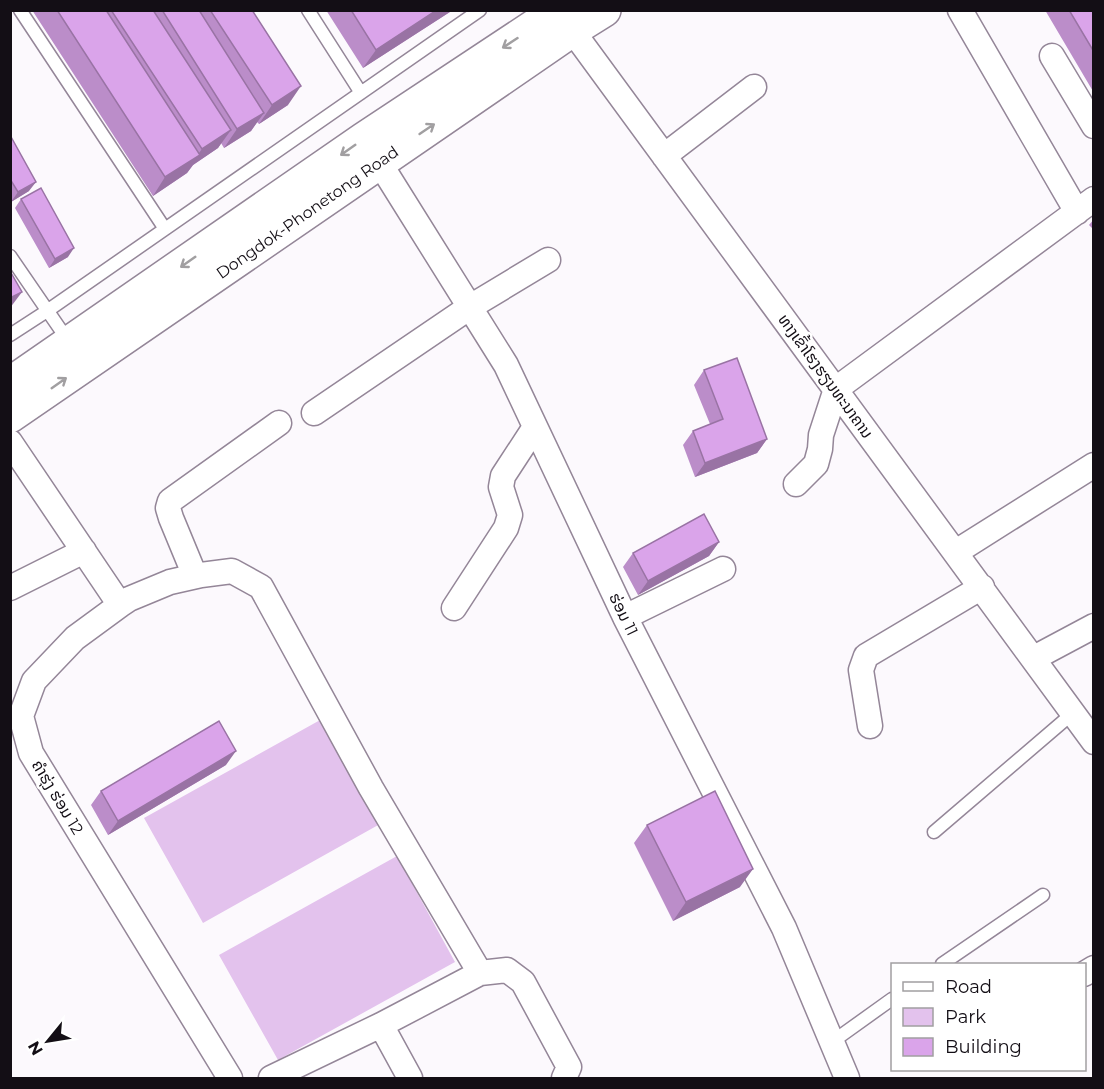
<svg xmlns="http://www.w3.org/2000/svg" width="1104" height="1089" font-family="Montserrat,'Noto Sans Lao',sans-serif">
  <style>
    .park { fill: #e3c2ed }
    .lines { fill: none; stroke-linecap: round; stroke-linejoin: round }
    .service-casing { stroke: #948698; stroke-width: 15 }
    .minor-casing { stroke: #948698; stroke-width: 27 }
    .secondary-casing { stroke: #948698; stroke-width: 36 }
    .service { stroke: #fff; stroke-width: 12 }
    .minor { stroke: #fff; stroke-width: 24 }
    .secondary { stroke: #fff; stroke-width: 33 }
    .wall { fill: #bb8dc9 }
    .shaded-wall { fill: #9973a4 }
    .building { fill: #daa4ea; stroke: #9973a4; stroke-width: 1.5 }
    .oneway { stroke: #a19fa1 }
    .labels { text-anchor: middle; stroke-width: 5; stroke-linejoin: round; paint-order: stroke }
    .street-label { font-size: 16px; fill: #130e15; stroke: #fff }
  </style>
  <rect width="100%" height="100%" fill="#fcf9fd"/>
  <path class="park" d="M322,719l58,105 -177,99 -59,-105z
    M397,856l58,106 -177,98 -59,-105z"/>
  <g class="lines">
    <defs>
      <path id="service" d="M20,10l145,219
        M308,10l53,83
        M10,256l59,86
        M10,335l37,-24 433,-301
        M934,832l139,-119
        M942,964l101,-69
        M832,1042l60,-43"/>
      <path id="minor" d="M960,10l117,202
        M563,18l531,724
        M1052,56l42,70
        M664,156l90,-69
        M379,162l127,203 119,252 159,311 63,150
        M314,413l156,-106 78,-47
        M10,442l110,163 -45,33 -41,43 -13,35 10,37 199,325
        M796,484l20,-20 4,-15 1,-14 15,-46 258,-190
        M956,552l138,-87
        M195,576l-24,-58 -3,-10 2,-7 109,-78
        M10,588l74,-37
        M120,605l9,-6 41,-17 31,-7 31,-4 29,16 110,201 109,185 -99,52 -110,53
        M454,608l52,-80 4,-13 -9,-28 2,-11 32,-49
        M625,617l98,-48
        M1034,658l60,-32
        M870,726l-9,-56 5,-14 116,-69
        M480,973l27,-3 16,12 46,85 -5,11
        M1084,974l10,-6
        M381,1025l29,53"/>
      <path id="secondary" d="M10,384l354,-245 195,-129
        M10,416l562,-386 32,-20"/>
    </defs>
    <use href="#service" class="service-casing"/>
    <use href="#minor" class="minor-casing"/>
    <use href="#secondary" class="secondary-casing"/>
    <use href="#service" class="service"/>
    <use href="#minor" class="minor"/>
    <use href="#secondary" class="secondary"/>
  </g>
  <path class="wall" d="M32,10h220l36,95 -29,19 -2,-2 -6,9 -27,17 -3,-5 -3,5 -25,17 -6,8 -34,23z
    M326,10h127l-90,58z
    M1045,10h49v83z
    M10,135l19,56 -18,11 -1,-2z
    M21,199l47,58 -19,11 -34,-60z
    M1094,219v11l-5,-5z
    M704,370l63,69 -10,14 -62,24 -12,-32 10,-14 17,-7 -16,-39z
    M719,542l-10,14 -71,39 -15,-28 10,-14z
    M226,765l-118,70 -17,-30 10,-14z
    M647,825l93,62 -67,34 -39,-78z"/>
  <path class="shaded-wall" d="M437,10h16l-90,58 13,-18z
    M301,86l-13,19 -29,19 13,-19z
    M264,113l-13,18 -27,17 13,-19z
    M231,130l-13,18 -25,17 -6,8 -34,23 12,-19 31,-20 6,-8z
    M36,182l-7,9 -18,11 7,-10z
    M74,248l-6,9 -19,11 6,-9z
    M22,292l-12,16v-10z
    M767,439l-10,14 -62,24 10,-14z
    M719,542l-10,14 -71,39 10,-14z
    M236,751l-10,14 -118,70 10,-14z
    M753,869l-13,18 -67,34 13,-19z"/>
  <path class="building" d="M57,10h49l94,145 -35,22z
    M111,10h42l78,120 -29,19z
    M162,10h37l65,103 -27,16z
    M210,10h42l49,76 -29,19z
    M351,10h86l-61,40z
    M1069,10h25v42z
    M10,135l26,47 -18,10 -8,-13z
    M41,188l33,60 -19,11 -34,-60z
    M10,271l12,21 -12,6z
    M737,358l30,81 -62,24 -12,-32 30,-12 -19,-49z
    M704,514l15,28 -71,39 -15,-28z
    M219,721l17,30 -118,70 -17,-30z
    M715,791l38,78 -67,33 -39,-77z"/>
  <defs><path id="oneway-shaft" d="M-6 0H5M1.5-3L5.5 0L1.5 3" fill="none" stroke-width="1.6" stroke-linecap="round" stroke-linejoin="round" transform="scale(1.5)"/></defs>
  <g class="oneway">
    <use href="#oneway-shaft" transform="translate(510 43) rotate(147)"/>
    <use href="#oneway-shaft" transform="translate(427 129) rotate(-34)"/>
    <use href="#oneway-shaft" transform="translate(348 150) rotate(145)"/>
    <use href="#oneway-shaft" transform="translate(188 262) rotate(145)"/>
    <use href="#oneway-shaft" transform="translate(59 383) rotate(-35)"/>
  </g>
  <g class="labels">
    <g class="street-label">
      <text transform="translate(307 212) rotate(-35)" y="6">Dongdok-Phonetong Road</text>
      <text transform="translate(826 376) rotate(54)" y="6">ທາງເຂົ້າໂຮງຮຽນທະນາຄານ</text>
      <text transform="translate(624 614) rotate(64)" y="6">ຮ່ອມ 11</text>
      <text transform="translate(58 797) rotate(59)" y="6">ຄໍາຮຸ່ງ ຮ່ອມ 12</text>
    </g>
  </g>
  <rect width="1104" height="1089" fill="none" stroke="#130e15" stroke-width="24"/>
  <rect x="891" y="963" width="195" height="108" fill="#ffffff" stroke="#a19fa1" stroke-width="1.5"/>
  <rect x="903" y="982" width="30" height="9" fill="#ffffff" stroke="#a19fa1" stroke-width="1.5"/>
  <text x="945" y="993" font-size="18" fill="#130e15">Road</text>
  <rect x="903" y="1008" width="30" height="18" fill="#e3c2ed" stroke="#a19fa1" stroke-width="1.5"/>
  <text x="945" y="1023" font-size="18" fill="#130e15">Park</text>
  <rect x="903" y="1038" width="30" height="18" fill="#daa4ea" stroke="#a19fa1" stroke-width="1.5"/>
  <text x="945" y="1053" font-size="18" fill="#130e15">Building</text>
  <g transform="translate(48 1041) rotate(240)" stroke="#ffffff" stroke-width="4.5" paint-order="stroke">
  <path d="M0-4.5L10 22L0 15L-10 22Z" fill="#130e15"/>
  <text y="-9" font-size="16" font-weight="bold" text-anchor="middle" fill="#130e15">N</text>
  </g>
</svg>
